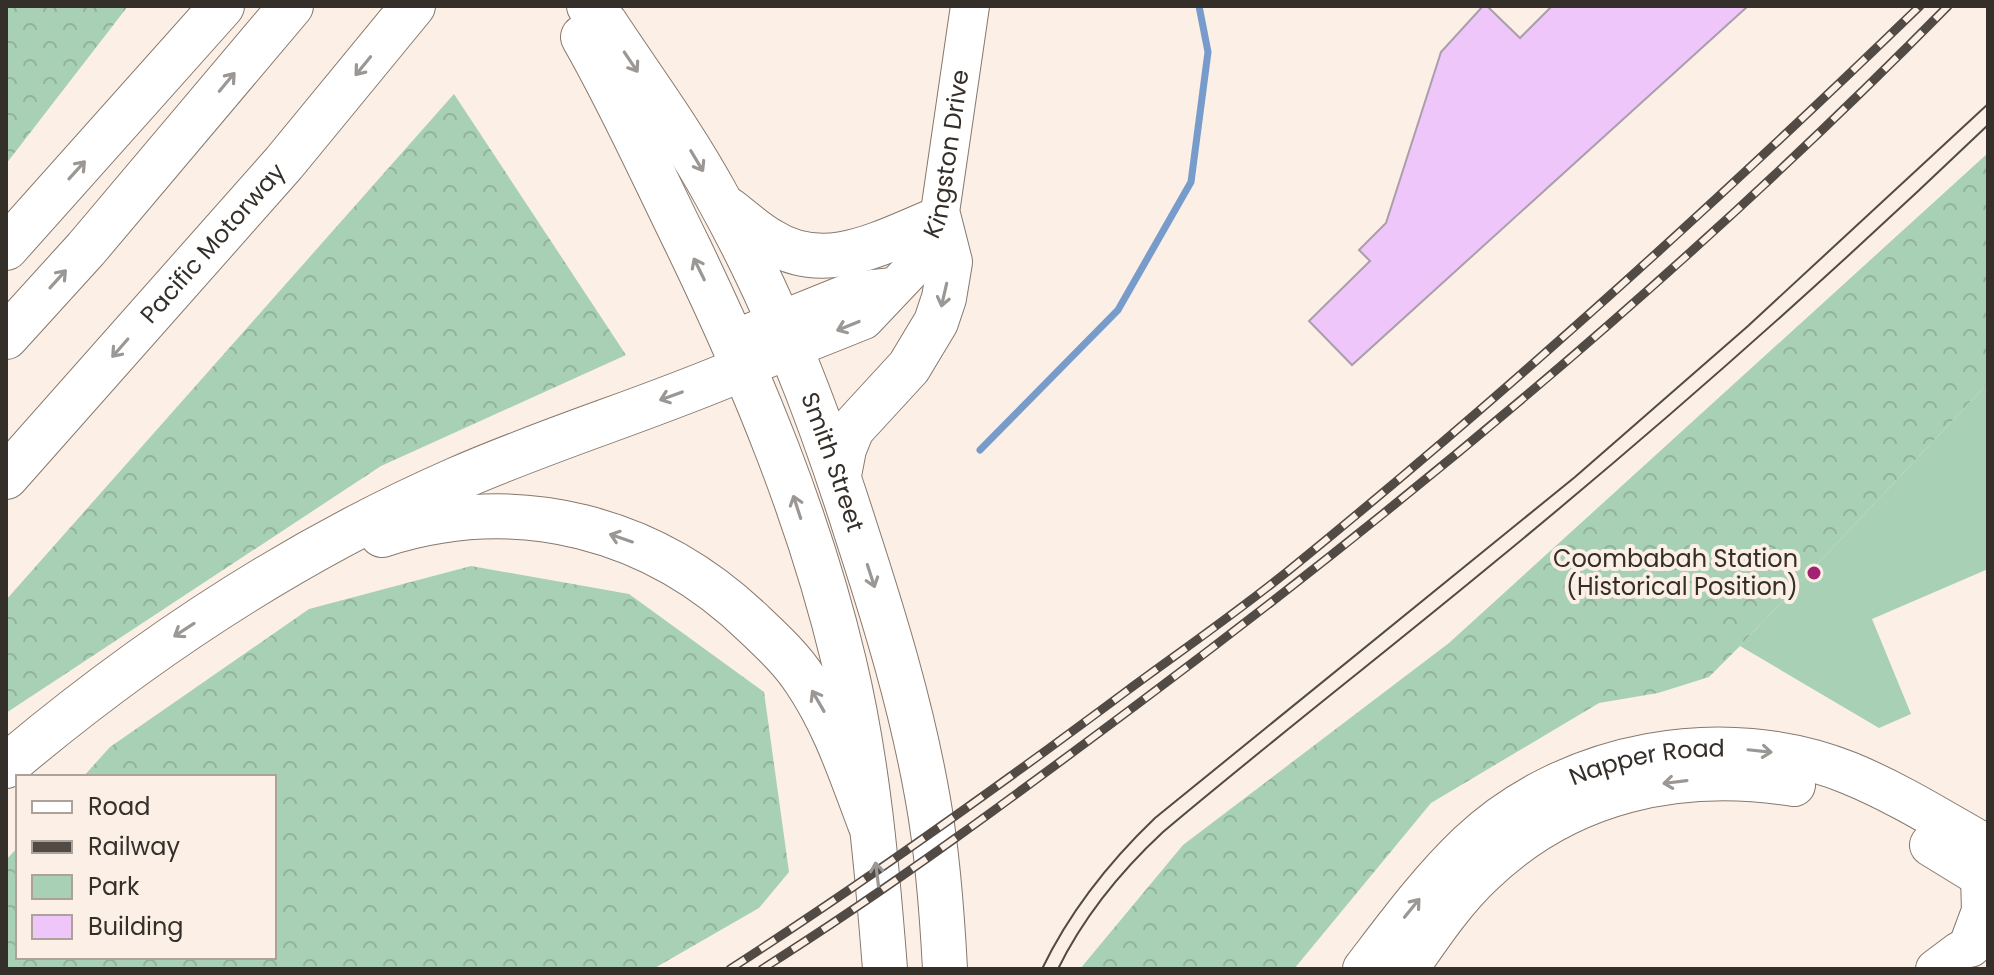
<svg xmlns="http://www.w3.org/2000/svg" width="1994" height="975" font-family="Poppins,sans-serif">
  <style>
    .forest { fill: url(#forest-crowns) }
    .park { fill: #a8d0b4 }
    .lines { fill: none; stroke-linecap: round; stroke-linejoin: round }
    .stream { stroke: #779ccc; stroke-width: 7 }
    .building { fill: #eec6f9; stroke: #aa9ead; stroke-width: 2 }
    .tertiary-casing { stroke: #87786d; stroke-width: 40 }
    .secondary-casing { stroke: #87786d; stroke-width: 44 }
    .primary-casing { stroke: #87786d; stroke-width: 46 }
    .motorway-casing { stroke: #87786d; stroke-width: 46 }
    .tertiary { stroke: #fff; stroke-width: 38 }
    .secondary { stroke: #fff; stroke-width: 42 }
    .primary { stroke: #fff; stroke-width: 44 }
    .motorway { stroke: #fff; stroke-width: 44 }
    .tram { stroke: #524b45; stroke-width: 2 }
    .rail-casing { stroke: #524b45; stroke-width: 9 }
    .rail { stroke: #fcefe5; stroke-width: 6; stroke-dasharray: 18; stroke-linecap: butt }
    .oneway { stroke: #9a9794 }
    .poi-dot { fill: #a22171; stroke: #fcefe5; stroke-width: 3 }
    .labels { text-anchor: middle; stroke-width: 8; stroke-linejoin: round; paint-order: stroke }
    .street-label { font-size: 24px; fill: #352f2a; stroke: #fcefe5 }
    .poi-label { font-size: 24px; fill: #352f2a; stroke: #fcefe5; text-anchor: end }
  </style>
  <defs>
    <pattern id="forest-crowns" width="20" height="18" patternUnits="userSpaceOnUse" patternTransform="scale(2)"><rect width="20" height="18" fill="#a8d0b4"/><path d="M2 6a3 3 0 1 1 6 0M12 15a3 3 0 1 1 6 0" fill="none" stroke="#91b39b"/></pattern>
  </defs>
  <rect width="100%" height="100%" fill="#fcefe5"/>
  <path class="forest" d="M6,6h122l-122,158z
    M454,94l172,261 -245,111 -375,247v-113z
    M1988,153v230l-248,263 -31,31 -51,16 -59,10 -168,100 -137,166h-214l103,-124 266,-202z
    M471,566l158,28 135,98 25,180 -30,36 -106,61h-647v-109l12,-13v110h256v-180h-191l27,-30 199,-138z"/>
  <path class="park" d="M1988,383v186l-116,50 39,95 -32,14 -139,-82z"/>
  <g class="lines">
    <path class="stream" d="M980,450l138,-140 73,-128 17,-130 -9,-46"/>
  </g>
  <path class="building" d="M1483,6h4l33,32 32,-32h196l-396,359 -43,-44 61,-60 -11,-11 27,-27 55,-171z"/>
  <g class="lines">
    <defs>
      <g id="tertiary">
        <path d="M732,340l121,-49 41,-4"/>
        <path id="s1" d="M744,368l120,-48 53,-56 22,-45 31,-213"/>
        <path d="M1935,969l24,-18 29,-14"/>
      </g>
      <g id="secondary">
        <path d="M1931,845l57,35"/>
        <path d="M1970,946l13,-35 -1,-35"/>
        <path id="s2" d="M1364,969c33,-43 66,-88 105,-125 98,-93 256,-121 380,-71 49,20 93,48 139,74"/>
        <path d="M1407,969c23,-33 46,-68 76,-96 85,-82 196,-106 311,-88"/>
      </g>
      <g id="primary">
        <path id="s3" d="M589,6l16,17c37,56 77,110 109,168 61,108 105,223 142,340 29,89 56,177 72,269 10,56 14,112 17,169"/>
        <path d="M583,37c39,68 71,140 106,211 64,133 121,271 155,414 24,100 33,205 41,307"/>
        <path d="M729,210c13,10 26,22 40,30 57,37 116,0 170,-21l11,43 -6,36 -8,24 -27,45 -57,62 -8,20 -5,26"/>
      </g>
      <g id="motorway">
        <path d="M6,248l216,-242"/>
        <path d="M6,337l80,-88 205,-243"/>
        <path id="s4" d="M6,477l278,-314 129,-157"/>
        <path d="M382,535c136,-44 273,-8 374,91 18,17 36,34 49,54 30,44 46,94 65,144"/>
        <path d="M6,766c136,-115 285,-214 449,-286 95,-42 194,-71 289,-112"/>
      </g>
    </defs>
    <use href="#tertiary" class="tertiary-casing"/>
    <use href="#secondary" class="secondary-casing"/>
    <use href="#primary" class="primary-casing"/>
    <use href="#motorway" class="motorway-casing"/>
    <use href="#tertiary" class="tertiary"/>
    <use href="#secondary" class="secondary"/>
    <use href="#primary" class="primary"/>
    <use href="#motorway" class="motorway"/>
    <path class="tram" d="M1042,969c28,-58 67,-107 113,-151l420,-341 173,-151 240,-222
      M1058,969c26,-53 62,-97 105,-137 108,-91 219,-177 328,-267 171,-140 337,-287 497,-440"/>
    <defs>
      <path id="rail" d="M730,969c136,-88 268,-182 398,-279 53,-39 108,-77 160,-119 219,-178 429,-369 632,-565
        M762,969c130,-82 254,-174 377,-266 285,-213 559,-443 809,-697"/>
    </defs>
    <use href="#rail" class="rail-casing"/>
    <use href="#rail" class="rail"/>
  </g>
  <defs><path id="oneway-shaft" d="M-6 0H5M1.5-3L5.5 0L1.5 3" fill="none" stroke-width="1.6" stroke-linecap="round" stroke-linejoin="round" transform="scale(2)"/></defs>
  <g class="oneway">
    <use href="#oneway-shaft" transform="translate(631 62) rotate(56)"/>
    <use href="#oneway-shaft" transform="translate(363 66) rotate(129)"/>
    <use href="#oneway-shaft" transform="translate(227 82) rotate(-50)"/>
    <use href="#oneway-shaft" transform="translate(697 161) rotate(59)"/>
    <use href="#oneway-shaft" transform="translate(77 170) rotate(-48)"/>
    <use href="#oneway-shaft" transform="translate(699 269) rotate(-116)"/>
    <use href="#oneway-shaft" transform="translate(58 279) rotate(-48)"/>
    <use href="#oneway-shaft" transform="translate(944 295) rotate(103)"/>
    <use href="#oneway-shaft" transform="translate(848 326) rotate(158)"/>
    <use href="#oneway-shaft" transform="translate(120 348) rotate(131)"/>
    <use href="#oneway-shaft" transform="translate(671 396) rotate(160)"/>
    <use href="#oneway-shaft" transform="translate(797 507) rotate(-108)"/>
    <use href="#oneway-shaft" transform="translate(621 538) rotate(-161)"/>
    <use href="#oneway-shaft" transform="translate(871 576) rotate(72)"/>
    <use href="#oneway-shaft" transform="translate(184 630) rotate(147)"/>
    <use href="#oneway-shaft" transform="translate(818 701) rotate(-120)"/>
    <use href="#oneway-shaft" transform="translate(1760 751) rotate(6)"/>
    <use href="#oneway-shaft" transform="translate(1675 782) rotate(173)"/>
    <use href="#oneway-shaft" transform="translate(877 874) rotate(-97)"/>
    <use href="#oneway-shaft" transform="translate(1412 908) rotate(-51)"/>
  </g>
  <circle class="poi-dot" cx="1814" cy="573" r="8"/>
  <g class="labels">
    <g class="street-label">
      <text dy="8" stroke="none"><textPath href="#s1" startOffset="322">Kingston Drive</textPath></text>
      <text dy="8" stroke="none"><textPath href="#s4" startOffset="312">Pacific Motorway</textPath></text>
      <text dy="8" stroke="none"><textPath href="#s3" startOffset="520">Smith Street</textPath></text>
      <text dy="8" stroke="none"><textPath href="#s2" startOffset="364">Napper Road</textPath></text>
    </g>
    <g class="poi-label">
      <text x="1798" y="567">Coombabah Station<tspan x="1798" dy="28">(Historical Position)</tspan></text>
    </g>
  </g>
  <rect width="1994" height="975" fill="none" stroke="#352f2a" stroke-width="16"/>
  <rect x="16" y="775" width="260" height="184" fill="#fcefe5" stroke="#aca29a" stroke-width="2"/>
  <rect x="32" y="801" width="40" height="12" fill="#ffffff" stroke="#aca29a" stroke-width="2"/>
  <text x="88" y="815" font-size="24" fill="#352f2a">Road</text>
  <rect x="32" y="841" width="40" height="12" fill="#524b45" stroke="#aca29a" stroke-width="2"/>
  <text x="88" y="855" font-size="24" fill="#352f2a">Railway</text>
  <rect x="32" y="875" width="40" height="24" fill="#a8d0b4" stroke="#aca29a" stroke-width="2"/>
  <text x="88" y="895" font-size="24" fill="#352f2a">Park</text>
  <rect x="32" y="915" width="40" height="24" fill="#eec6f9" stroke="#aca29a" stroke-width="2"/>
  <text x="88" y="935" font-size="24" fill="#352f2a">Building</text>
</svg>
